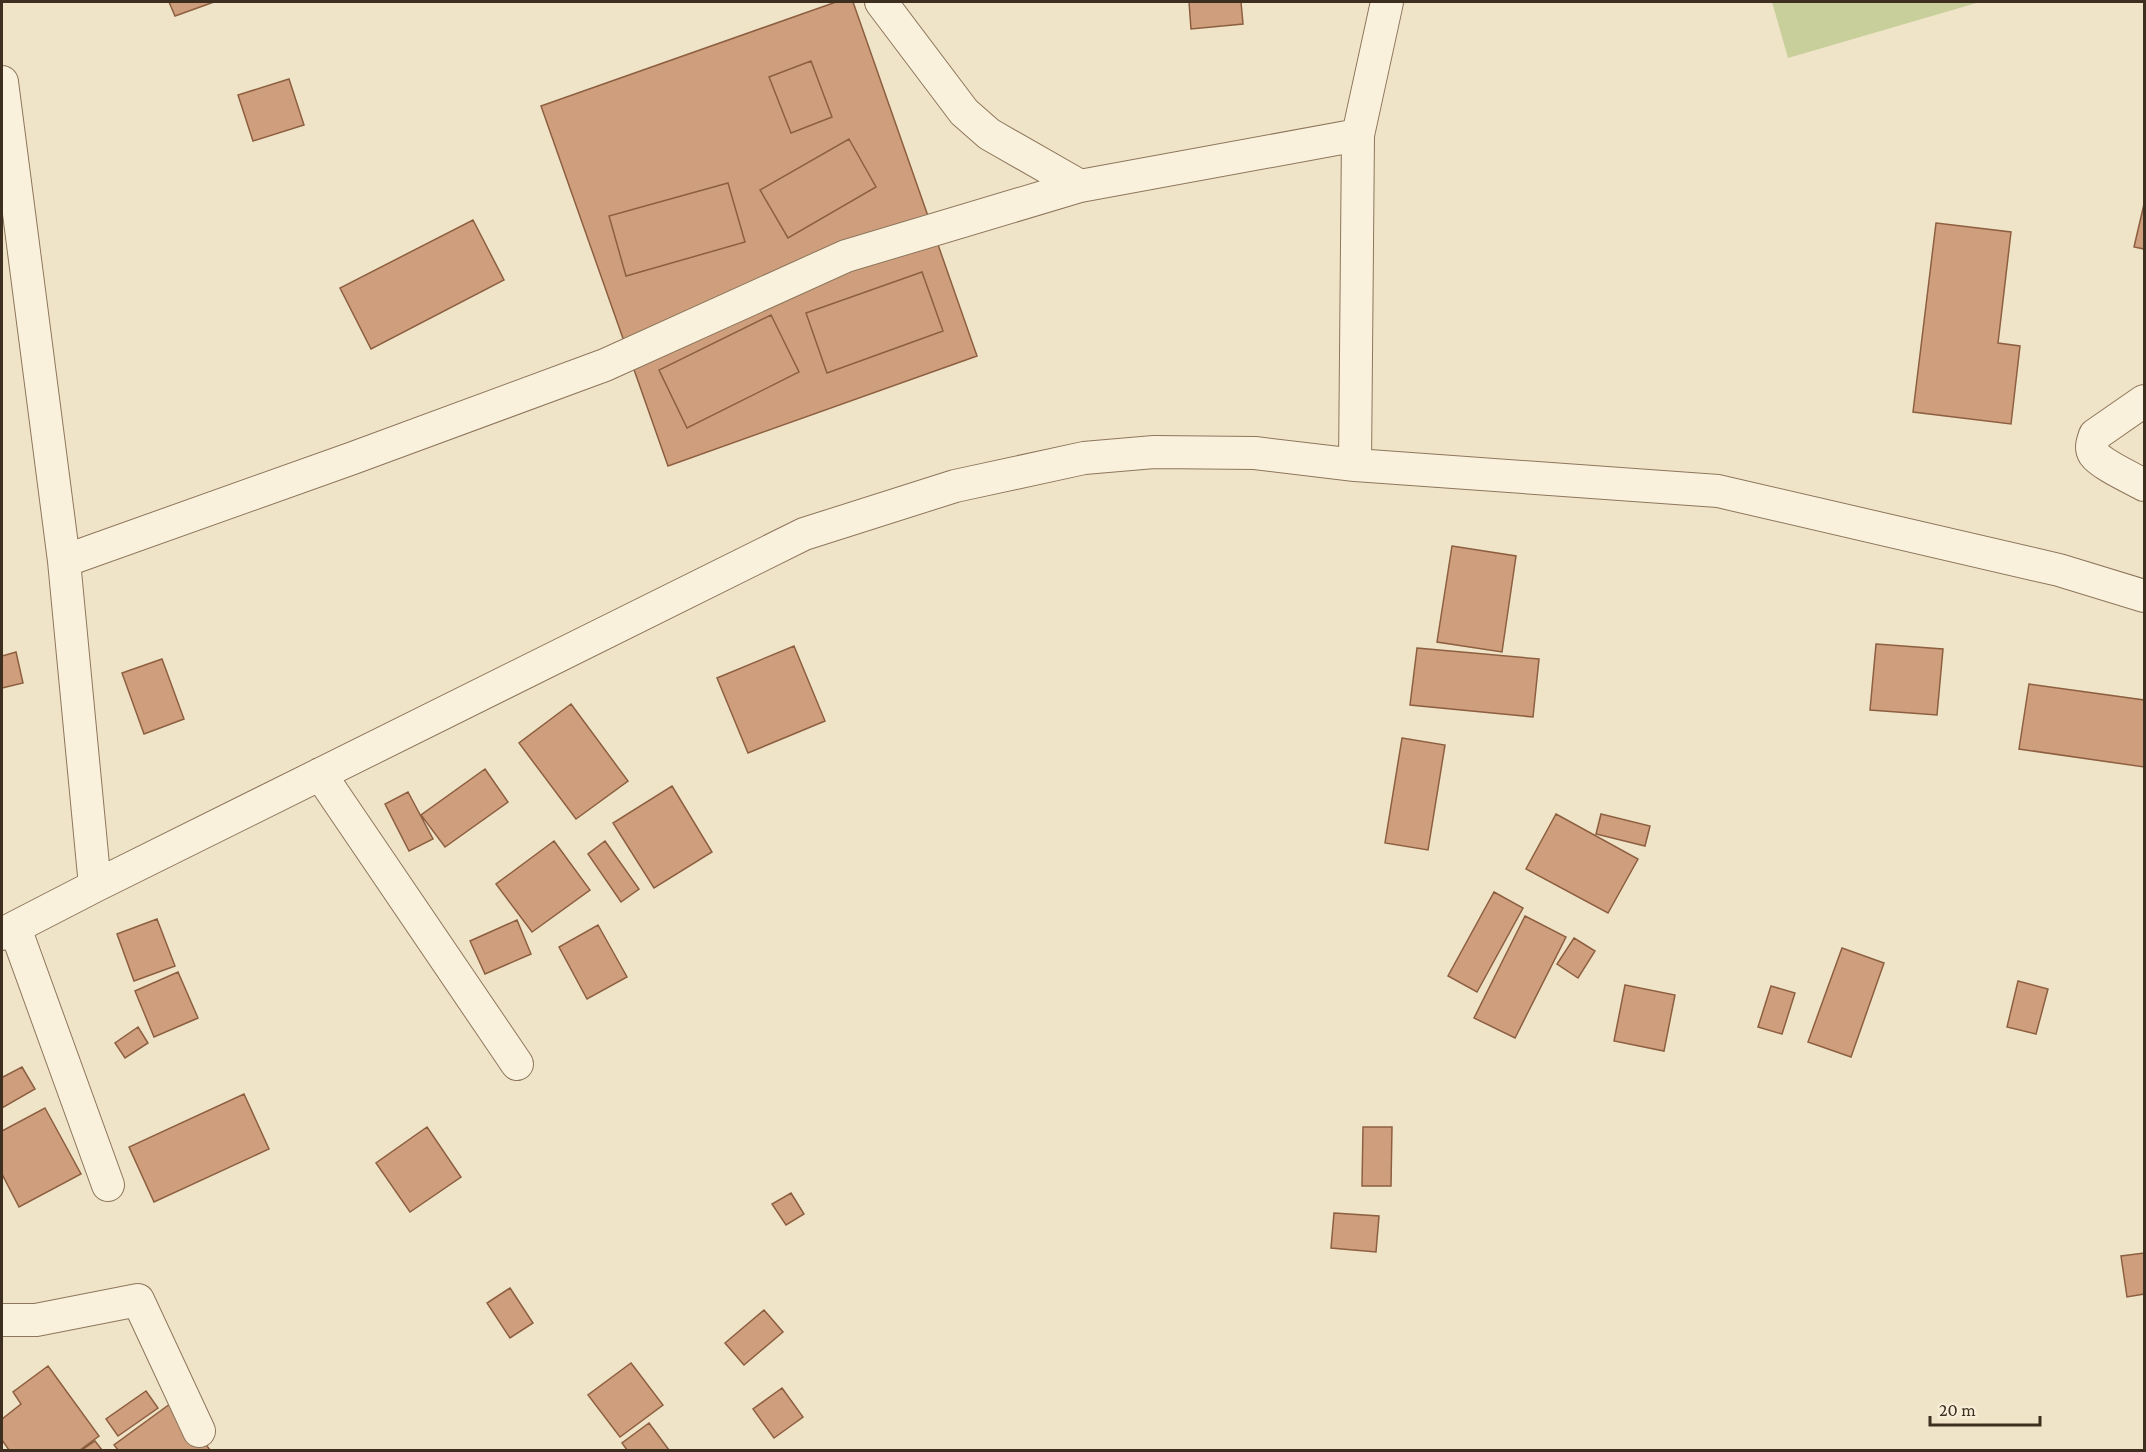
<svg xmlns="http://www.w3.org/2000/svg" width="2146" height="1452" font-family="'Crimson Pro',serif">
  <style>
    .green { fill: #c9cf9b }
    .building { fill: #cf9f7d; stroke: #8d5f41; stroke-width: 1.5; fill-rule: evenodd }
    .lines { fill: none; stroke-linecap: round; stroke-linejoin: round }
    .minor-casing { stroke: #8d765c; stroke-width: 34 }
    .minor { stroke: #faf1dc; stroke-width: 32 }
  </style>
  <rect width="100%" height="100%" fill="#f0e4c8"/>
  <path class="green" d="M1772,2h208l-192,56z"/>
  <path class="building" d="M169,2h45l-39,14z
    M836,2h17l124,354 -309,110 -127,-360zM811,61l21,56 -41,16 -22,-56zM849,139l27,48 -88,51 -28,-48zM728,183l17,59 -119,34 -17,-60zM922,272l21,59 -116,42 -21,-60zM771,315l28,57 -112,56 -28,-58z
    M1189,2h52l2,22 -52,5z
    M811,61l21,56 -41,16 -22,-56z
    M289,79l15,46 -51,16 -15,-46z
    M849,139l27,48 -88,51 -28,-48z
    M728,183l17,59 -119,34 -17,-60z
    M2144,204v45l-10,-2z
    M473,220l31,60 -133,69 -31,-61z
    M1936,223l75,9 -13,111 22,3 -9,78 -98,-12z
    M922,272l21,59 -116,42 -21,-60z
    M771,315l28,57 -112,56 -28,-58z
    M1452,546l64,10 -14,96 -65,-10z
    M1876,644l67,5 -6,66 -67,-5z
    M794,646l31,75 -77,32 -31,-75z
    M1417,648l122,11 -6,58 -123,-12z
    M16,652l7,31 -21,5v-32z
    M162,659l22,60 -40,15 -22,-61z
    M2029,684l115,16v67l-125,-18z
    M571,704l57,77 -52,38 -57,-76z
    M1402,738l43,7 -17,105 -43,-7z
    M485,769l23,33 -63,45 -24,-32z
    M672,786l40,66 -58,36 -41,-65z
    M408,792l25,47 -24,12 -24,-47z
    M1556,814l82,45 -30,54 -82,-44z
    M1601,814l49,12 -5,20 -49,-12z
    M554,841l36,49 -58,42 -36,-48z
    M605,841l34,48 -18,13 -33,-48z
    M1494,892l29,16 -46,84 -29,-16z
    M1525,916l41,21 -51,101 -41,-20z
    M157,919l18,47 -41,15 -17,-47z
    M517,920l14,34 -46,20 -15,-33z
    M598,925l29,52 -40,22 -28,-52z
    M1574,938l21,13 -17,27 -21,-14z
    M1842,948l42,15 -33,94 -43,-15z
    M178,972l20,46 -44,19 -19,-46z
    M2018,981l30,8 -12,45 -29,-7z
    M1625,985l50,10 -11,56 -50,-10z
    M1771,986l24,7 -13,41 -24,-7z
    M138,1027l10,16 -23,15 -10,-15z
    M22,1067l13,22 -33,19v-33l1,2z
    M244,1094l25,55 -115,53 -25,-55z
    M45,1108l36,66 -62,33 -17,-33v-43z
    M427,1127l34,50 -51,35 -34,-49z
    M1363,1127h29l-1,59h-29z
    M791,1193l13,21 -18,11 -14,-21z
    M1334,1213l45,3 -3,36 -45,-4z
    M2144,1253v41l-17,3 -6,-41z
    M510,1288l23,35 -23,15 -23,-35z
    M764,1310l19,22 -39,33 -19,-22z
    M631,1363l32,42 -43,32 -32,-42z
    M48,1366l51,70 -19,14h-71l-7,-10v-21l19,-15 -8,-12z
    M782,1388l21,29 -29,21 -21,-29z
    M146,1391l12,17 -40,28 -12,-17z
    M174,1401l36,49h-92l-4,-5z
    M649,1423l20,27h-42l-5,-7z
    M95,1441l7,9h-20z"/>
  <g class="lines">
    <defs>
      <path id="minor" d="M881,2l83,110 25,22 91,52
        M2,82l62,479 31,325
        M2144,401l-49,34c-2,6 -5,13 -1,19 8,11 38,24 50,31
        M1355,465l3,-330 29,-133
        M64,561l289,-103 252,-93 241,-109 234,-70 278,-51
        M320,774l197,290
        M15,928l93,257
        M2,934l93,-48 709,-352 151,-48 129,-28 70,-6 101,1 100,12 363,26 341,79 85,26
        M2,1320h34l102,-20 61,131"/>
    </defs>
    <use href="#minor" class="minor-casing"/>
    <use href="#minor" class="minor"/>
  </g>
  <rect width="2146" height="1452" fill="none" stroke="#3d2e20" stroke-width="6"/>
  <path d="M1930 1416v9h110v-9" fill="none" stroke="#3d2e20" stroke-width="3"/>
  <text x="1939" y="1416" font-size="18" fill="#3d2e20" stroke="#f7eed8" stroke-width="4.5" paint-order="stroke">20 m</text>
</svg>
